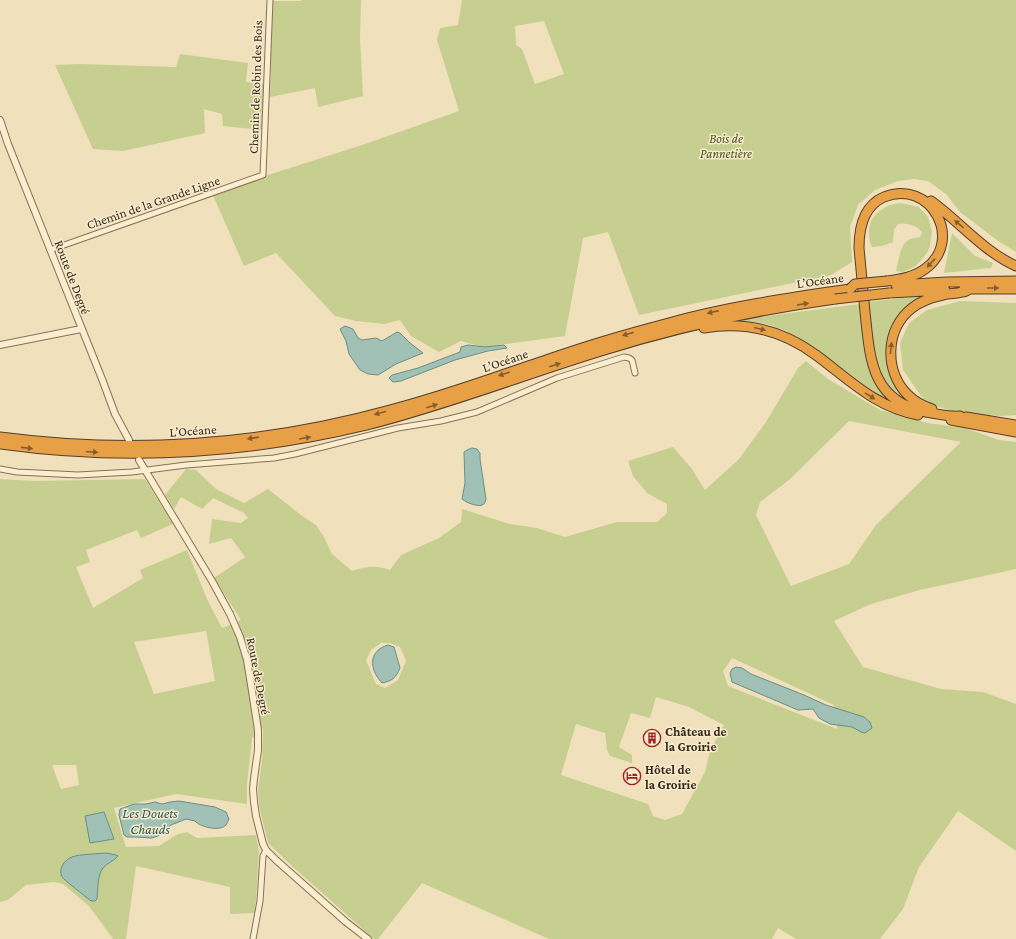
<svg xmlns="http://www.w3.org/2000/svg" width="1016" height="939" font-family="'Crimson Pro',serif">
  <style>
    .green { fill: #c7cf90; fill-rule: evenodd }
    .water { fill: #a1c1b7; stroke: #688f85 }
    .lines { fill: none; stroke-linecap: round; stroke-linejoin: round }
    .minor-casing { stroke: #897055; stroke-width: 7 }
    .tertiary-casing { stroke: #897055; stroke-width: 8 }
    .motorway-casing { stroke: #563e2a; stroke-width: 11 }
    .minor { stroke: #fbeed0; stroke-width: 5 }
    .tertiary { stroke: #fbeed0; stroke-width: 6 }
    .motorway { stroke: #e7a046; stroke-width: 9 }
    .motorway-bridge-casing { stroke: #563e2a; stroke-width: 11; stroke-linecap: butt }
    .motorway-bridge { stroke: #e7a046; stroke-width: 9 }
    .oneway { fill: #865e2e }
    .labels { text-anchor: middle; stroke-width: 3; stroke-linejoin: round; paint-order: stroke }
    .street-label { font-size: 13px; fill: #37281b; stroke: #f7ebcc }
    .park-label { font-size: 13px; font-style: italic; fill: #475520; stroke: #f7ebcc }
    .poi-label { font-size: 13px; font-weight: bold; fill: #37281b; stroke: #f7ebcc; text-anchor: start }
    .water-label { font-size: 14px; font-style: italic; fill: #295855; stroke: #f7ebcc }
  </style>
  <rect width="100%" height="100%" fill="#f0e1bc"/>
  <path class="green" d="M302,0h59l-1,37 3,59 -45,11 -3,-19 -45,9 1,-32h-4l2,-64h32z
    M462,0h554v252l-19,-12 -37,-28 -14,-18 -18,-13 -14,-2 -16,2 -23,9 -17,15 -8,22 2,35 -21,13 -192,40 -31,-83 -25,6 -18,98 -82,11 -22,-6 -22,11 -28,-16 -11,-16 -16,4 -28,-3 -21,-5 -59,-63 -32,13 -32,-73 153,-49 94,-33 -22,-71 3,-12 18,-3zM544,21l20,53 -29,10 -13,-35 -6,-4 -1,-19z
    M180,54l68,9 -2,19 20,2 -3,46 -40,-4 -1,-12 -18,-5 1,24 -82,18 -30,-2 -38,-84 24,-1 97,3z
    M901,203l18,4 9,10 4,14 -2,15 -3,7 -11,13 -13,6 -7,-1c2,-9 4,-24 11,-30 3,-3 9,-3 13,-4l2,-5c-6,-7 -15,-9 -24,-8l-4,6 -1,12 -11,4 -10,1c-7,-17 -3,-31 14,-40 4,-3 10,-3 15,-4z
    M952,233l23,23 18,7 -2,5 -47,5z
    M926,295l-20,14 -18,54 31,43 -24,-9 -20,-30 -8,-65z
    M960,301l56,2v112l-14,1 -20,-1 -27,-3 -22,-7 -4,-2 -8,-7 -18,-26 -3,-27 9,-20 18,-13z
    M860,304c3,34 1,73 29,96 -32,-15 -57,-42 -88,-61 -11,-7 -26,-13 -39,-16 -9,-2 -19,0 -27,-3z
    M806,361l22,18 52,31 47,13 38,5 34,12 17,2v127l-96,21 -49,14 -37,17 29,46 78,22 42,3 33,12v147l-58,-40 -39,56 -16,42 -23,30h-84l-18,-11 -6,11h-223l-127,-56 -44,56h-4l-81,-72 -25,-24 -9,-37 -1,-15 4,-32 1,-31 -11,10 -5,46v20l-71,-10 -62,14 12,39 33,-1 19,-12 9,-2 10,6 59,-3 3,16 -4,62 -25,1v-27l-94,-21 -10,73h-13l-24,-33 -26,-22 -9,-2 -28,3 -18,15 -8,2v-423l34,2 111,-2 28,45 -32,14 -4,-8 -51,20 4,12 -14,5 17,41 50,-30 -3,-8 47,-20 20,49 15,29 19,-8 -27,-42 31,-21 -14,-19 -22,6 3,-25 29,4 7,-5 -4,-5 -31,-15 -11,11 -21,-12 -7,12 -9,-14 21,-26 10,1 20,19 28,14 24,-14 33,26 15,10 8,12 8,17 20,17c16,-5 23,-6 38,-1l11,-15 38,-17 22,-16 1,-13 48,15 27,4 28,9 52,-15h40l10,-9v-9l-20,-11 -14,-17 -5,-15 45,-14 19,22 13,21 34,-31 27,-37 32,-54zM849,421l112,21 -85,83 -27,39 -58,22 -35,-71 4,-13 29,-22zM206,631l9,50 -61,13 -20,-52zM381,643h9l10,4 6,14 -8,19 -13,8 -9,-4 -10,-24 5,-10zM732,658l102,47 3,24 -109,-43 -5,-15zM656,697l33,10 35,18 -14,26 -5,21 -23,42 -17,6 -12,-4 -5,-12 -87,-29 15,-51 29,9 2,17 3,6 22,7v-8l-13,-8 12,-34 19,5zM52,765h24l3,20 -18,4z"/>
  <path class="water" d="M345,326l8,3 5,9 4,2 14,-2 6,3 15,-9 3,1 10,10 13,10 -27,11 -18,11 -10,-1 -8,-4 -11,-16 -3,-13 -6,-12z
    M468,345l17,2 19,-2 3,3 -19,3 -33,9 -54,21 -8,1 -4,-4 3,-3 26,-7 42,-16 1,-5z
    M472,448l5,1 3,4v6l6,40c-1,3 -1,5 -4,6 -5,2 -17,-3 -20,-6l3,-16 -1,-31 3,-2z
    M388,645l6,2 6,21c-4,10 -8,13 -18,15 -13,-14 -14,-32 6,-38z
    M736,667l6,1 9,6 53,21 22,10 38,12 6,5 2,6 -7,5 -4,-1 -9,-5 -22,-3 -11,-6 -6,-9 -15,1 -66,-28 -2,-9 2,-4z
    M179,801l36,6 11,5 3,7c-1,2 -2,5 -3,6 -6,7 -26,2 -31,-4l-9,-2 -15,6 -7,7 -6,4 -6,2 -16,-1h-9l-3,-2 -5,-20 1,-6 14,-5h12l9,-2 7,2 8,-2z
    M104,812l10,27 -24,4 -5,-27z
    M106,853l10,2 2,1c-4,5 -11,7 -15,12 -6,8 -5,22 -6,31l-2,2h-4c-6,-5 -26,-20 -29,-24 -4,-8 2,-17 10,-20 8,-3 25,-3 34,-4z"/>
  <g class="lines">
    <defs>
      <path id="minor" d="M50,250l213,-75 7,-175
        M0,469l17,3 61,3 54,-3 54,-7 88,-7 21,-4 103,-26 43,-7 36,-9 80,-34 67,-21 5,1 3,2 3,13
        M253,939l7,-38 3,-45 3,-6"/>
      <path id="tertiary" d="M0,120l8,24 94,235 13,35 14,26
        M0,345l81,-16
        M139,460l73,121 18,33 10,23 7,23 5,31 6,39v20l-4,29 -1,10 1,13 2,14 7,28 3,6 10,10 70,62 22,17"/>
      <path id="motorway" d="M931,201c29,21 52,50 85,65
        M887,281c14,-2 27,-4 38,-12 40,-29 5,-91 -41,-72 -21,9 -25,31 -25,51 2,22 4,43 6,64 5,47 6,89 61,100 11,2 23,5 34,4
        M896,285l51,-3 69,-1
        M964,289h52
        M889,293l56,-3
        M704,328c41,-7 78,2 112,27 34,25 59,52 102,60
        M932,409c-9,-3 -17,-7 -24,-14 -24,-24 -23,-66 4,-87 9,-7 21,-11 31,-13 6,-2 13,-1 19,-3 3,0 6,-2 8,-4
        M966,417l50,8
        M951,420l65,12
        M0,437c130,17 263,8 390,-27 55,-14 108,-34 162,-52 37,-13 75,-24 113,-34 61,-17 122,-26 185,-35
        M0,444c122,17 247,10 367,-19 79,-20 156,-50 234,-74 76,-24 155,-41 234,-52"/>
    </defs>
    <use href="#minor" class="minor-casing"/>
    <use href="#tertiary" class="tertiary-casing"/>
    <use href="#motorway" class="motorway-casing"/>
    <use href="#minor" class="minor"/>
    <use href="#tertiary" class="tertiary"/>
    <use href="#motorway" class="motorway"/>
    <defs>
      <path id="motorway-bridge" d="M850,289l5,-5 32,-3
        M835,299l54,-6"/>
    </defs>
    <use href="#motorway-bridge" class="motorway-bridge-casing"/>
    <use href="#motorway-bridge" class="motorway-bridge"/>
  </g>
  <defs><path id="oneway-solid" d="M-6-.8H1V-3.2L6.5 0L1 3.2V.8H-6Z"/></defs>
  <g class="oneway">
    <use href="#oneway-solid" transform="translate(959 224) rotate(-140)"/>
    <use href="#oneway-solid" transform="translate(931 263) rotate(133)"/>
    <use href="#oneway-solid" transform="translate(993 288)"/>
    <use href="#oneway-solid" transform="translate(803 304) rotate(-9)"/>
    <use href="#oneway-solid" transform="translate(713 312) rotate(167)"/>
    <use href="#oneway-solid" transform="translate(760 329) rotate(14)"/>
    <use href="#oneway-solid" transform="translate(628 334) rotate(164)"/>
    <use href="#oneway-solid" transform="translate(891 348) rotate(-84)"/>
    <use href="#oneway-solid" transform="translate(555 365) rotate(-18)"/>
    <use href="#oneway-solid" transform="translate(504 374) rotate(161)"/>
    <use href="#oneway-solid" transform="translate(870 396) rotate(32)"/>
    <use href="#oneway-solid" transform="translate(432 406) rotate(-17)"/>
    <use href="#oneway-solid" transform="translate(380 413) rotate(165)"/>
    <use href="#oneway-solid" transform="translate(253 438) rotate(172)"/>
    <use href="#oneway-solid" transform="translate(305 438) rotate(-10)"/>
    <use href="#oneway-solid" transform="translate(27 448) rotate(6)"/>
    <use href="#oneway-solid" transform="translate(92 452) rotate(3)"/>
  </g>
  <defs>
    <symbol id="building-ring" viewBox="-11 -11 22 22"><circle r="9.5" fill="#f7ebcc" stroke="#9b2122" stroke-width="1.5"/><path d="M-4-6H4V6H1V3H-1V6H-4ZM-2.5-4.3h1.7v1.8h-1.7ZM.8-4.3h1.7v1.8H.8ZM-2.5-1h1.7V.8h-1.7ZM.8-1h1.7V.8H.8Z" fill="#9b2122"/></symbol>
    <symbol id="hotel-ring" viewBox="-11 -11 22 22"><circle r="9.5" fill="#f7ebcc" stroke="#9b2122" stroke-width="1.5"/><path d="M-6-4.5h1.5V1H6V5H4.5V3h-9V5H-6ZM-4 0a1.8 1.8 0 1 1 3.6 0ZM.5 0V-2.5h3Q6-2.5 6 0Z" fill="#9b2122"/></symbol>
  </defs>
  <g fill-rule="evenodd">
    <use href="#building-ring" x="642" y="728" width="20" height="20"/>
    <use href="#hotel-ring" x="622" y="766" width="20" height="20"/>
  </g>
  <g class="labels">
    <g class="street-label">
      <text transform="translate(255 87) rotate(-88)" y="5">Chemin de Robin des Bois</text>
      <text transform="translate(153 202) rotate(-19)" y="5">Chemin de la Grande Ligne</text>
      <text transform="translate(73 277) rotate(69)" y="5">Route de Degré</text>
      <text transform="translate(820 280) rotate(-8)" y="5">L’Océane</text>
      <text transform="translate(505 360) rotate(-19)" y="5">L’Océane</text>
      <text transform="translate(193 430) rotate(-4)" y="5">L’Océane</text>
      <text transform="translate(259 676) rotate(79)" y="5">Route de Degré</text>
    </g>
    <g class="park-label">
      <text x="726" y="143">Bois de<tspan x="726" dy="15">Pannetière</tspan></text>
    </g>
    <g class="poi-label">
      <text x="665" y="736">Château de<tspan x="665" dy="15">la Groirie</tspan></text>
      <text x="645" y="774">Hôtel de<tspan x="645" dy="15">la Groirie</tspan></text>
    </g>
    <g class="water-label">
      <text x="150" y="818">Les Douets<tspan x="150" dy="16">Chauds</tspan></text>
    </g>
  </g>
</svg>
